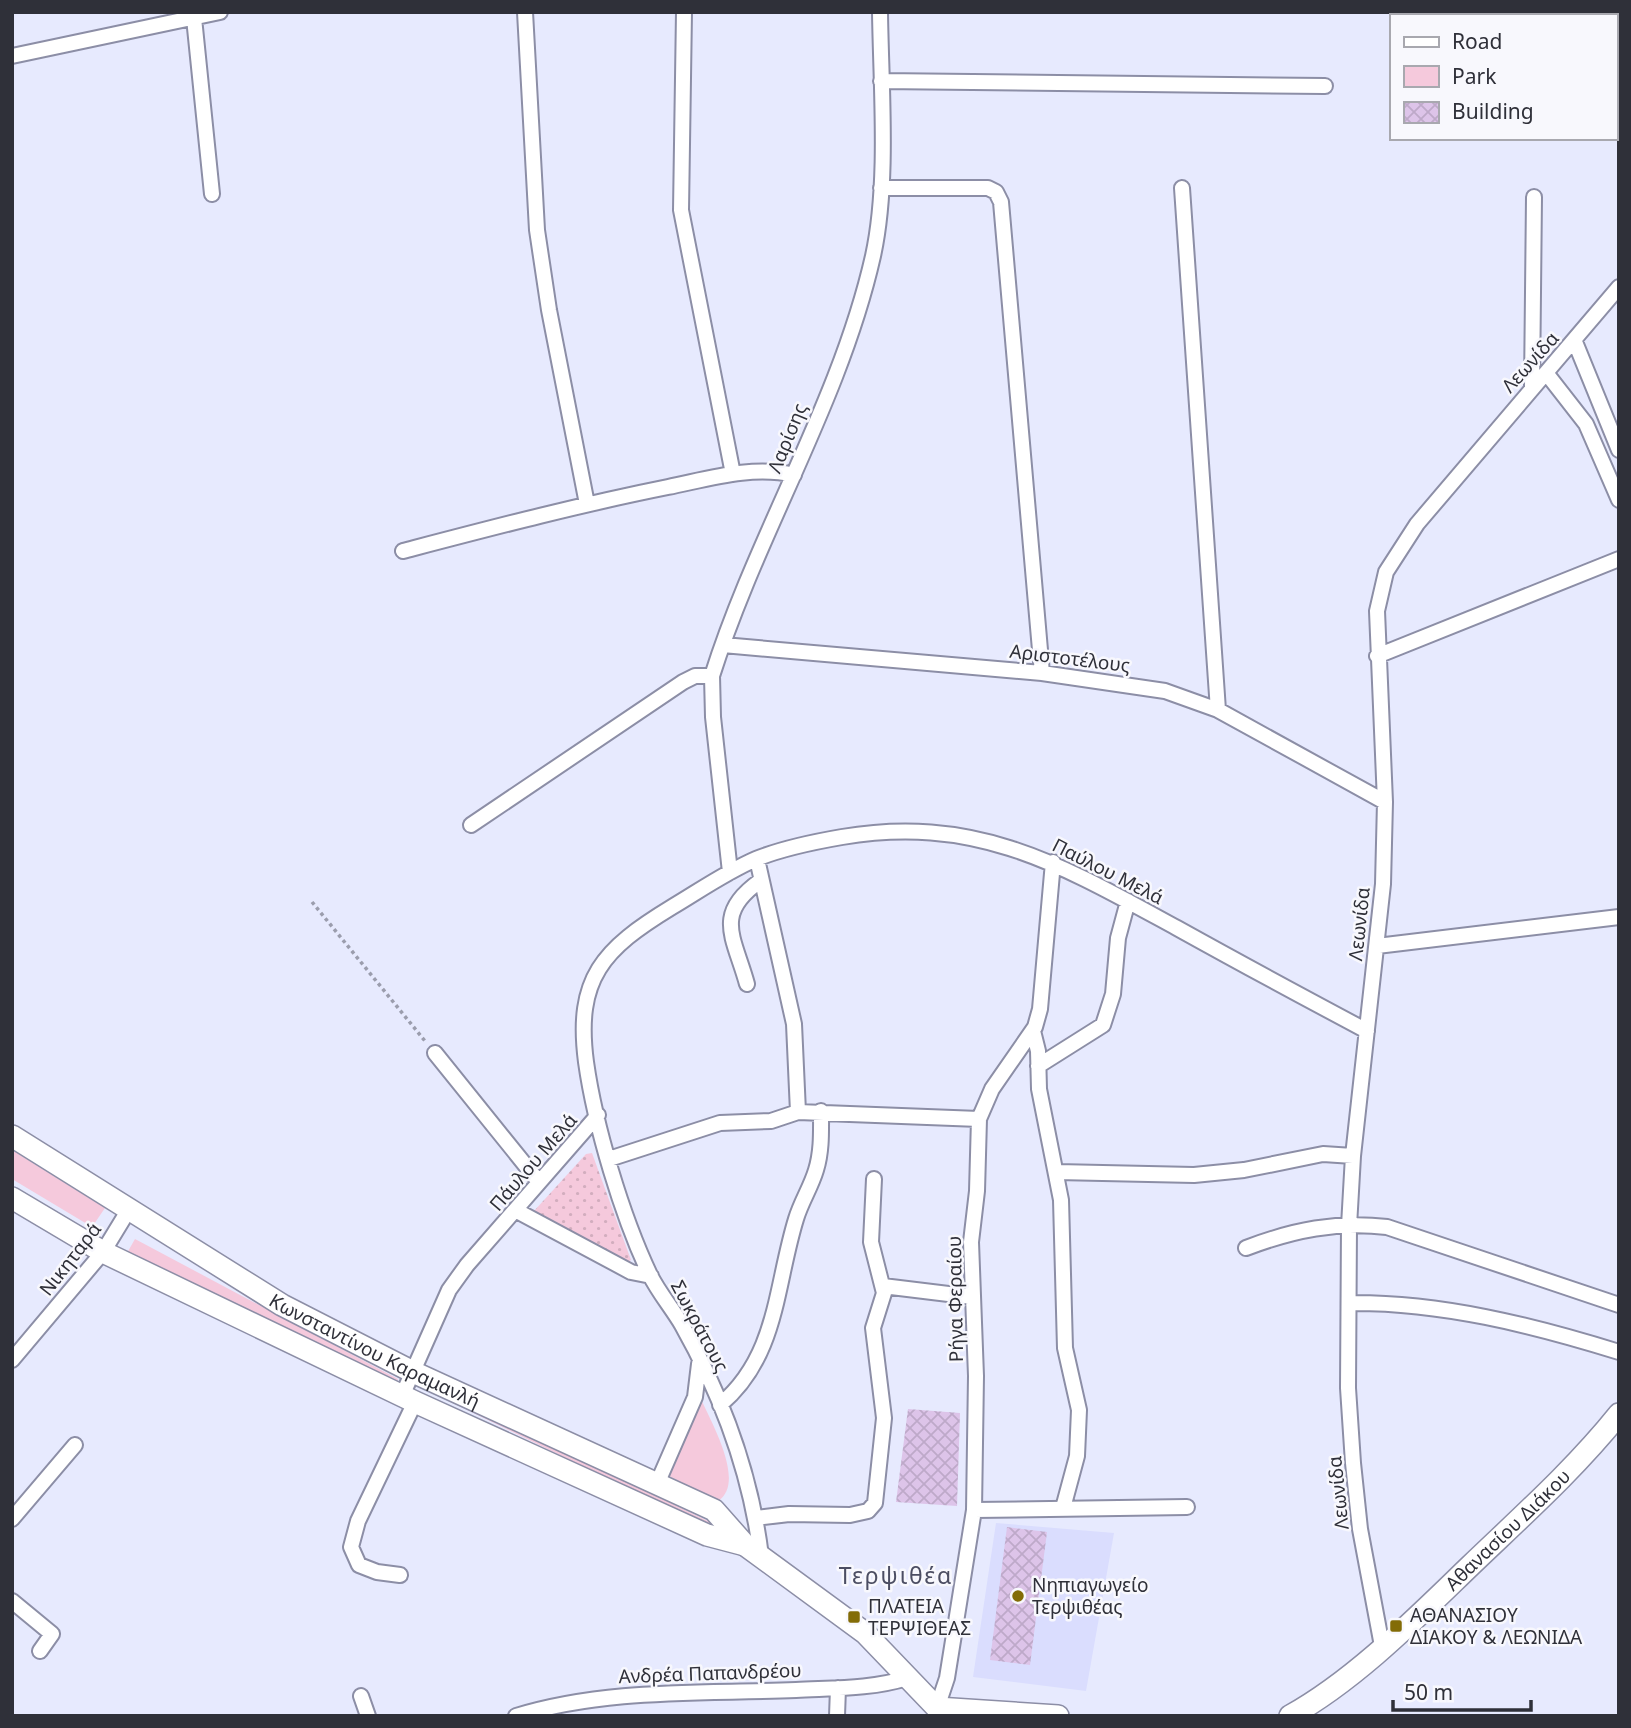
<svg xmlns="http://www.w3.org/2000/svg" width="1631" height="1728" viewBox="0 0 1631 1728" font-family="'Noto Sans',sans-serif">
  <defs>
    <pattern id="park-dots" width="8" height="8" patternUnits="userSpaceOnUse" patternTransform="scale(1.75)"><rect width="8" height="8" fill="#f5c9dc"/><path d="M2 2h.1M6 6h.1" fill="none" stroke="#d2adbe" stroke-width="1.8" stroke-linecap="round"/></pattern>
    <pattern id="building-cross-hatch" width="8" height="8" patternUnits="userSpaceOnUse" patternTransform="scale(1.75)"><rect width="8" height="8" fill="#ddc4e9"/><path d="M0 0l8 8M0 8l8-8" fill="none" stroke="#bea9c9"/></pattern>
  </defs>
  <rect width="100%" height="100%" fill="#e7eafe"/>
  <path fill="#daddfe" d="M 996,1523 L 1114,1533 L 1086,1691 L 973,1677 Z"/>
  <path fill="#f5c9dc" d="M 12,1150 L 105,1208 L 92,1227 L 12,1179 Z
    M 135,1239 L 398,1379 L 396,1384 L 127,1253 Z
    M 426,1385 L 714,1524 L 712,1529 L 424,1389 Z
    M 700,1397 C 710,1420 747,1483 718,1501 L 669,1476 Z"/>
  <path fill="url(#park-dots)" d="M 592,1153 L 631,1260 L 626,1263 L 534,1211 L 586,1154 Z"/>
  <path fill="url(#building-cross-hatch)" d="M 908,1409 L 960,1413 L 957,1506 L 896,1502 Z
    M 1007,1527 L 1047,1532 L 1030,1665 L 990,1660 Z"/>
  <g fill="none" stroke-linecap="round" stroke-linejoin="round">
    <defs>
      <path id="street" d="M 525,12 L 537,230 L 549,310 L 587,504
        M 684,12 L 681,210 L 733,474
        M 1606,12 L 1611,16
        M 194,18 L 212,194
        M 12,56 L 220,12
        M 881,81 L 1325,86
        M 881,188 L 988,188 L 996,192 L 1001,202 L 1042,673
        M 1182,188 L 1218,710
        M 1575,342 L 1619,450
        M 1547,374 L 1586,424 L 1619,500
        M 1532,387 L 1534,197
        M 403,551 C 491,528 578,505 668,487 C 708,479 752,465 794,475
        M 723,645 L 1042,673 L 1165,691 L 1218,710 L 1385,802
        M 1377,656 L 1619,559
        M 471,825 L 683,682 L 695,676 L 712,676
        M 757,859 L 794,1024 L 798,1112
        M 730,872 L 713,717 L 712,676 C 757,533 840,402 873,256 C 889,183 881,88 880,12
        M 1377,946 L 1619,917
        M 747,984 C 734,937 713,914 760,881
        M 1033,1031 L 1038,1051 L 1039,1089 L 1061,1200 L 1065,1348 L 1079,1410 L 1077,1456 L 1063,1508
        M 435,1053 L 539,1182
        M 1038,1066 L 1103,1025 L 1113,994 L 1118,938 L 1128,901
        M 609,1159 L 720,1123 L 771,1121 L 798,1112 L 979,1119
        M 1057,1172 L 1194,1175 L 1244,1170 L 1323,1154 L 1353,1156
        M 517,1211 L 631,1272 L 651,1276
        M 1246,1248 C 1293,1230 1337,1221 1387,1227 L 1619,1305
        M 883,1286 L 973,1297
        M 1349,1303 C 1440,1302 1532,1325 1619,1352
        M 12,1360 L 103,1252 L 128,1211
        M 402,1396 L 449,1290 L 467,1265 L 598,1115
        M 720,1405 C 778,1356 775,1287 796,1219 C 801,1202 811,1187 816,1170 C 822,1151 821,1130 821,1111
        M 657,1484 L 695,1397 L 699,1364
        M 974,1510 L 1187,1507
        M 756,1518 L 789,1514 L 850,1515 L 868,1511 L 875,1503 L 884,1418 L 873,1328 L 884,1293 L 871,1242 L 874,1179
        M 12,1519 L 75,1445
        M 761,1556 C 751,1475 722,1396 682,1325 C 672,1308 659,1293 650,1275 C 622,1216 595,1126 586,1062 C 575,978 603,949 672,907 C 699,891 726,872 756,859 C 783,848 813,842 842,837 C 977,814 1063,866 1177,928 C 1240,963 1303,997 1367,1031
        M 400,1575 L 377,1572 L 359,1565 L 351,1547 L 358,1521 L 415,1402
        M 12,1601 L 52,1634 L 40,1651
        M 1382,1646 L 1360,1529 L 1353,1463 L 1348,1388 L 1349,1226 L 1353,1156 L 1383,884 L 1385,802 L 1377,611 L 1386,572 L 1417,524 L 1619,287
        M 361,1696 L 368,1716
        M 937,1708 L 947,1678 L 974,1510 L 976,1376 L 971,1242 L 977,1191 L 979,1119 L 992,1089 L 1035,1027 L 1040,1009 L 1053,862
        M 516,1716 C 608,1688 701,1694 796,1690 C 833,1688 872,1689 907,1678
        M 837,1716 L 838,1688"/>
      <g id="secondary">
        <path id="s1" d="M 12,1136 L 282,1305 L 413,1372 L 714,1510 L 745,1545 L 865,1633 L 937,1708 L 941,1716"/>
        <path d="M 12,1198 L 103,1252 L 415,1402 L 707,1535 L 745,1545"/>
        <path d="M 937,1708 L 1058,1716"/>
        <path id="s2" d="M 1290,1716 C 1355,1680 1416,1618 1470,1566 C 1521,1517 1574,1470 1619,1414"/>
      </g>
    </defs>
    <use href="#street" stroke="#8c8ea6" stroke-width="18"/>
    <use href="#secondary" stroke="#8c8ea6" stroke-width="24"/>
    <path stroke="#9b9dad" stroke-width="3.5" stroke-dasharray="3.5 3.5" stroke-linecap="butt" d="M 312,902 L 425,1041"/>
    <use href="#street" stroke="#fff" stroke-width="14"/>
    <use href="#secondary" stroke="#fff" stroke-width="21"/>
  </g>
  <g fill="#836c07" stroke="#f8f8fd" stroke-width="2.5">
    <circle cx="1018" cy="1596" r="7"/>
    <rect x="847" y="1610" width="14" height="14" rx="3.5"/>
    <rect x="1389" y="1619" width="14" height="14" rx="3.5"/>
  </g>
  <g text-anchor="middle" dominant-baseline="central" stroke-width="5" stroke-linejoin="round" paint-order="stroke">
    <g font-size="19" fill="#2f3039" stroke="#f8f8fd">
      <text transform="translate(1530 362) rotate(-48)">Λεωνίδα</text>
      <text transform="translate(787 438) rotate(-68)">Λαρίσης</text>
      <text transform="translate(1070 658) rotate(7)">Αριστοτέλους</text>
      <text transform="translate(1108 871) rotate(27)">Παύλου Μελά</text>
      <text transform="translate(1359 924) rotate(-84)">Λεωνίδα</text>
      <text transform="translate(533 1162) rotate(-49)">Πάυλου Μελά</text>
      <text transform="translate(70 1259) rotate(-52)">Νικηταρά</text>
      <text transform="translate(955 1299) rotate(-91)">Ρήγα Φεραίου</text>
      <text transform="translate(700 1326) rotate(62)">Σωκράτους</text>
      <text stroke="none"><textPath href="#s1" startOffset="422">Κωνσταντίνου Καραμανλή</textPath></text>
      <text transform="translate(1338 1493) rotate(-96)">Λεωνίδα</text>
      <text stroke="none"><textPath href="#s2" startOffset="287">Αθανασίου Διάκου</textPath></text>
      <text transform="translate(710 1673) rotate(-2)">Ανδρέα Παπανδρέου</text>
    </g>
    <g font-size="19" fill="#2f3039" stroke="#f8f8fd" text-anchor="start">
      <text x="1032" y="1585">Νηπιαγωγείο<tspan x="1032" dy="22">Τερψιθέας</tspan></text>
      <text x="868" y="1606">ΠΛΑΤΕΙΑ<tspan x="868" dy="22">ΤΕΡΨΙΘΕΑΣ</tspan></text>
      <text x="1410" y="1615">ΑΘΑΝΑΣΙΟΥ<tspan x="1410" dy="22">ΔΙΑΚΟΥ &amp; ΛΕΩΝΙΔΑ</tspan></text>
    </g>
    <g font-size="23" letter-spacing="2" fill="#4c4e63" stroke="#f8f8fd">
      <text x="896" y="1575">Τερψιθέα</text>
    </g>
  </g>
  <rect width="1631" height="1728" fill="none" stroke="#2f3039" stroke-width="28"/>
  <rect x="1390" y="14" width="228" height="126" fill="#f8f8fd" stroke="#a8a8af" stroke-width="2"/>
  <rect x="1404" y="37" width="35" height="10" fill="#ffffff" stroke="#a8a8af" stroke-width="2"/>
  <text x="1452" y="49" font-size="21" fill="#2f3039">Road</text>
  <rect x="1404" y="66" width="35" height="21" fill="#f5c9dc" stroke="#a8a8af" stroke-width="2"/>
  <text x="1452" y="84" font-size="21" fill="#2f3039">Park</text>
  <rect x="1404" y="102" width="35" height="21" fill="url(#building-cross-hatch)" stroke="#a8a8af" stroke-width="2"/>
  <text x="1452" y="119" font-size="21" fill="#2f3039">Building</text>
  <path d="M1393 1700v10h138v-10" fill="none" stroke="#2f3039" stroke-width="3.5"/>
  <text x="1404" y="1700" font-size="21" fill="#2f3039" stroke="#f8f8fd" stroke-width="5" paint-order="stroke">50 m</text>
</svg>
